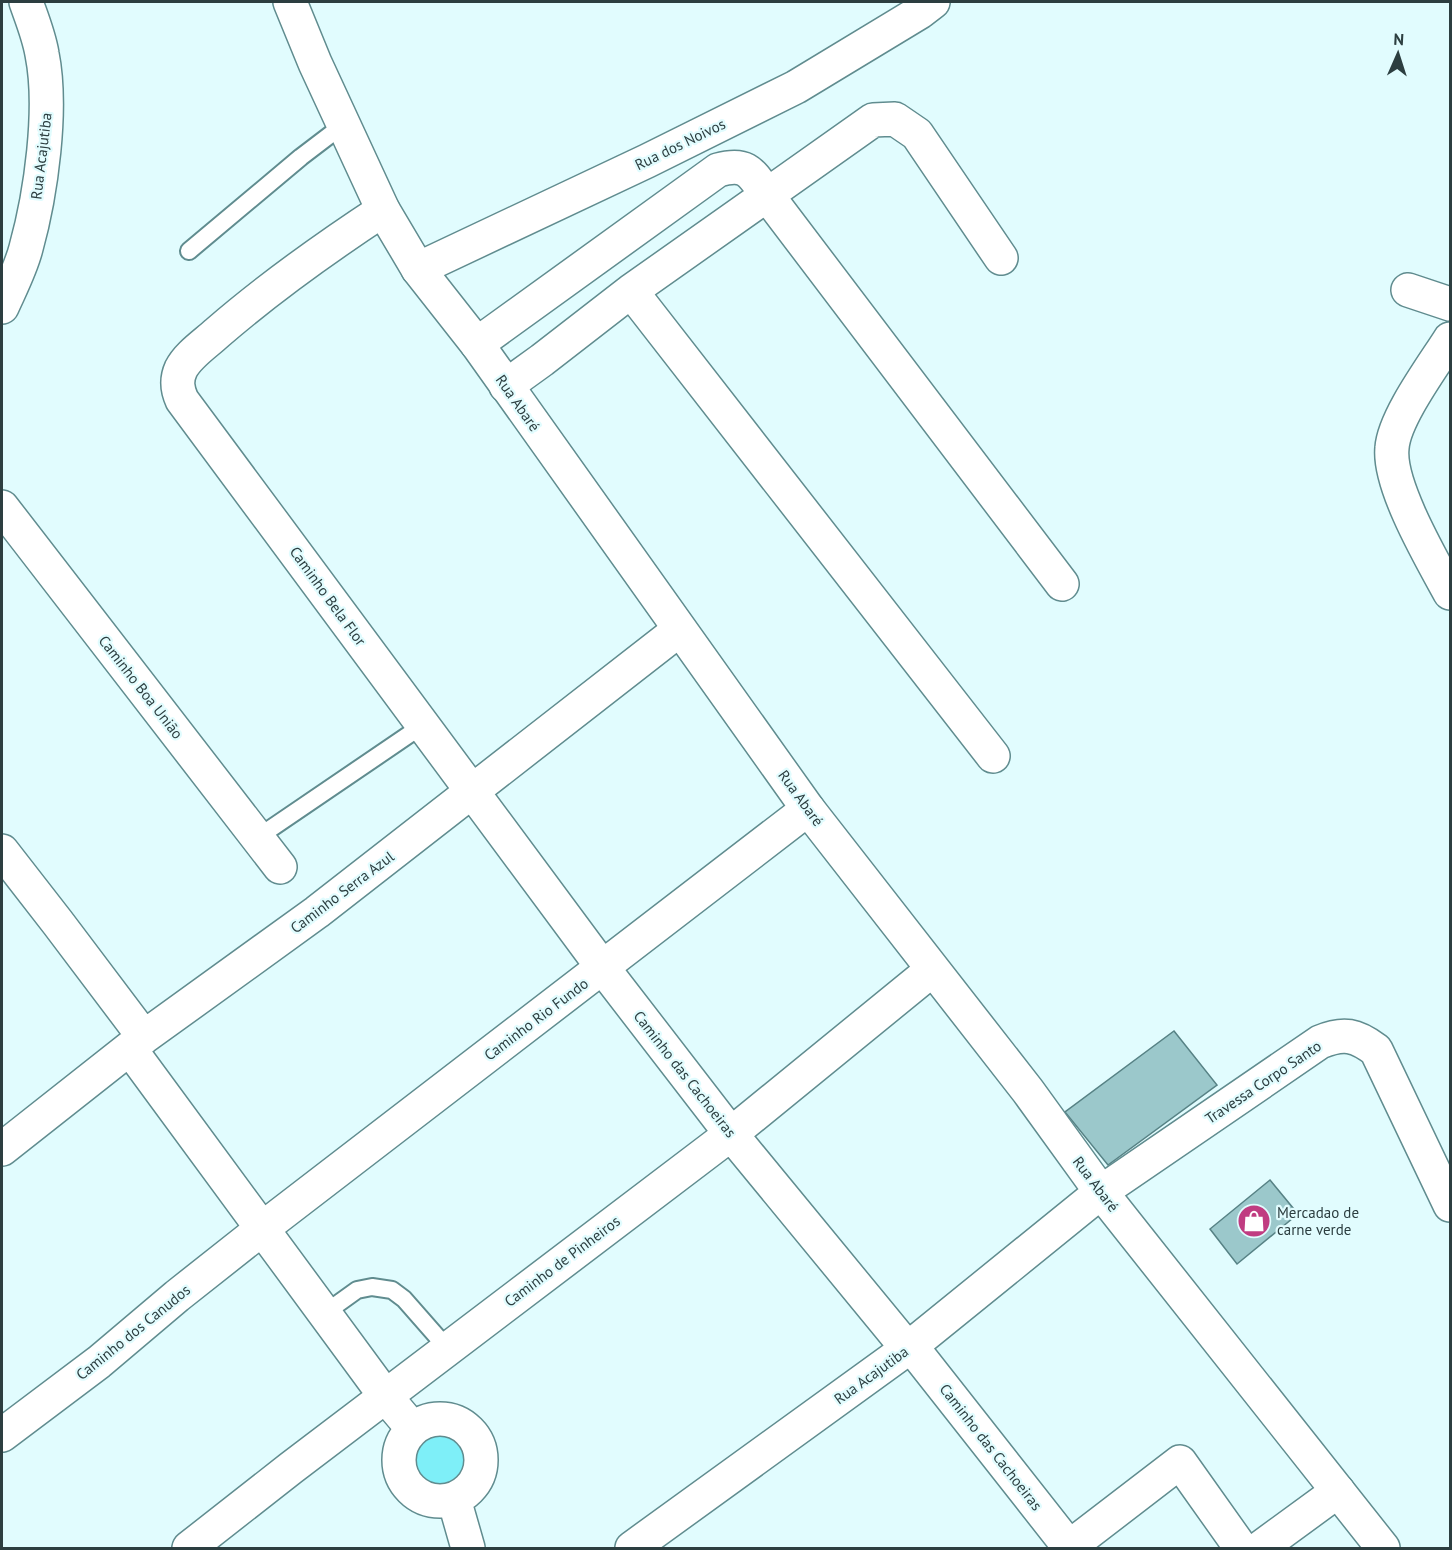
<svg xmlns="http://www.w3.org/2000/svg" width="1452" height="1550" viewBox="0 0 1452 1550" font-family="'PT Sans',sans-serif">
  <rect width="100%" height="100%" fill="#e1fcfe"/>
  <path fill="#7eeff8" d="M408 1456a29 29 0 1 1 58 0a29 29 0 1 1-58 0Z"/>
  <path fill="#9bc8cb" stroke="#578285" stroke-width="1.5" d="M 1174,1031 L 1217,1085 L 1108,1165 L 1065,1112 Z
    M 1270,1180 L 1298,1214 L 1237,1264 L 1210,1229 Z"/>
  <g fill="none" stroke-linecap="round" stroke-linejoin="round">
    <defs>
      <path id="service" d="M 189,251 L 301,157 L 343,125
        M 257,838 L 423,725
        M 325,1313 L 357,1290 L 372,1287 L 392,1290 L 404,1299 L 447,1348"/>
      <path id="minor" d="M 383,210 C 325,248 269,288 217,333 C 205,344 188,355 181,369 C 176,380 177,389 182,400 L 603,968 L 731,1134 L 907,1348
        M 1001,258 L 917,134 L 895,119 L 873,120 L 767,195 L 1062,584
        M 418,269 L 647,161 L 796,87 L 920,12 L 933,2
        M 1408,290 L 1450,304
        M 631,291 L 993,756
        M 2,307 C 10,289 21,268 26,248 C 41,194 53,109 42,54 C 39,36 32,19 26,2
        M 1450,339 C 1433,366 1394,418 1392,448 C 1388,485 1432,560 1450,593
        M 477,344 L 718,170 C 747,162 751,172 767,195 L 631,291 L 542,360 L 506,386
        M 2,507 L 280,867
        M 2,851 L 58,923 L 144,1037
        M 130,1049 L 386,1397 L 413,1429
        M 2,1149 L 144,1037 L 317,912 L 679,630
        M 1101,1192 L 1320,1042 C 1344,1032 1356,1035 1376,1050 L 1450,1205
        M 911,1346 L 1070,1548
        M399 1460a41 41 0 1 1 82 0a41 41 0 1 1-82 0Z
        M 2,1435 L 99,1362 L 177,1296 L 263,1228 L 808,809
        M 454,1499 L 468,1548
        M 189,1548 L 291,1468 L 731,1134 L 932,970
        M 1068,1548 L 1180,1462 L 1241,1548
        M 1260,1548 L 1338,1491"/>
      <path id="tertiary" d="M 290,2 L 315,63 L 383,210 L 418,269 L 477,344 L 808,809 L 1028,1091 L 1101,1192 L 1383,1548
        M 632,1548 L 911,1346 L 1101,1192"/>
    </defs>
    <use href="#service" stroke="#608c8f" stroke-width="20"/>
    <use href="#minor" stroke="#608c8f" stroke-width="36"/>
    <use href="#tertiary" stroke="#608c8f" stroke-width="36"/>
    <use href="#service" stroke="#fff" stroke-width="16"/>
    <use href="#minor" stroke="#fff" stroke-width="33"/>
    <use href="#tertiary" stroke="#fff" stroke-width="33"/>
  </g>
  <defs>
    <symbol id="shop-disc" viewBox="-11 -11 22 22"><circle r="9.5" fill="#c03c81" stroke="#e1fcfe"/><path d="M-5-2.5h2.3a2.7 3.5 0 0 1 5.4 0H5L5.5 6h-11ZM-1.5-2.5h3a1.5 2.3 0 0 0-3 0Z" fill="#fff"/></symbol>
  </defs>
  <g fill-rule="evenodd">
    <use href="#shop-disc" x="1235" y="1202" width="38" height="38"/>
  </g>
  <g text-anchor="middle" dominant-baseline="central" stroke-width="4.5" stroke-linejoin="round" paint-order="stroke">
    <g font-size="15" fill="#2c3e40" stroke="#e1fcfe">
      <text transform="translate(680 144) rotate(-26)">Rua dos Noivos</text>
      <text transform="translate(41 156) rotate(-83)">Rua Acajutiba</text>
      <text transform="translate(518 403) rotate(55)">Rua Abaré</text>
      <text transform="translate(328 596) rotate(54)">Caminho Bela Flor</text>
      <text transform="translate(141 687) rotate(52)">Caminho Boa União</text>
      <text transform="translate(801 798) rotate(54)">Rua Abaré</text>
      <text transform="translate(342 892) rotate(-37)">Caminho Serra Azul</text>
      <text transform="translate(536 1019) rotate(-37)">Caminho Rio Fundo</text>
      <text transform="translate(685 1074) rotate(52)">Caminho das Cachoeiras</text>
      <text transform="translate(1263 1082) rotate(-34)">Travessa Corpo Santo</text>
      <text transform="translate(1096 1184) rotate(53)">Rua Abaré</text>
      <text transform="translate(562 1261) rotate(-37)">Caminho de Pinheiros</text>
      <text transform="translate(133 1332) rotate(-39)">Caminho dos Canudos</text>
      <text transform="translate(871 1375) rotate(-36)">Rua Acajutiba</text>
      <text transform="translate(991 1447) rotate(52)">Caminho das Cachoeiras</text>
    </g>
    <g font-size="15" fill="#2c3e40" stroke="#e1fcfe" text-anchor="start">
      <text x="1277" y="1212">Mercadao de<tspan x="1277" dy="17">carne verde</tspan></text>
    </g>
  </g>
  <rect width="1452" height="1550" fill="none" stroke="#2c3e40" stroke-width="6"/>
  <g transform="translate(1398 54) rotate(3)" stroke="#e1fcfe" stroke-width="4.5" paint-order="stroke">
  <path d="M0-4.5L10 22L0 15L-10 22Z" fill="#2c3e40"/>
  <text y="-9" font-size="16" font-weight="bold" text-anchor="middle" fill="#2c3e40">N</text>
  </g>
</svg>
